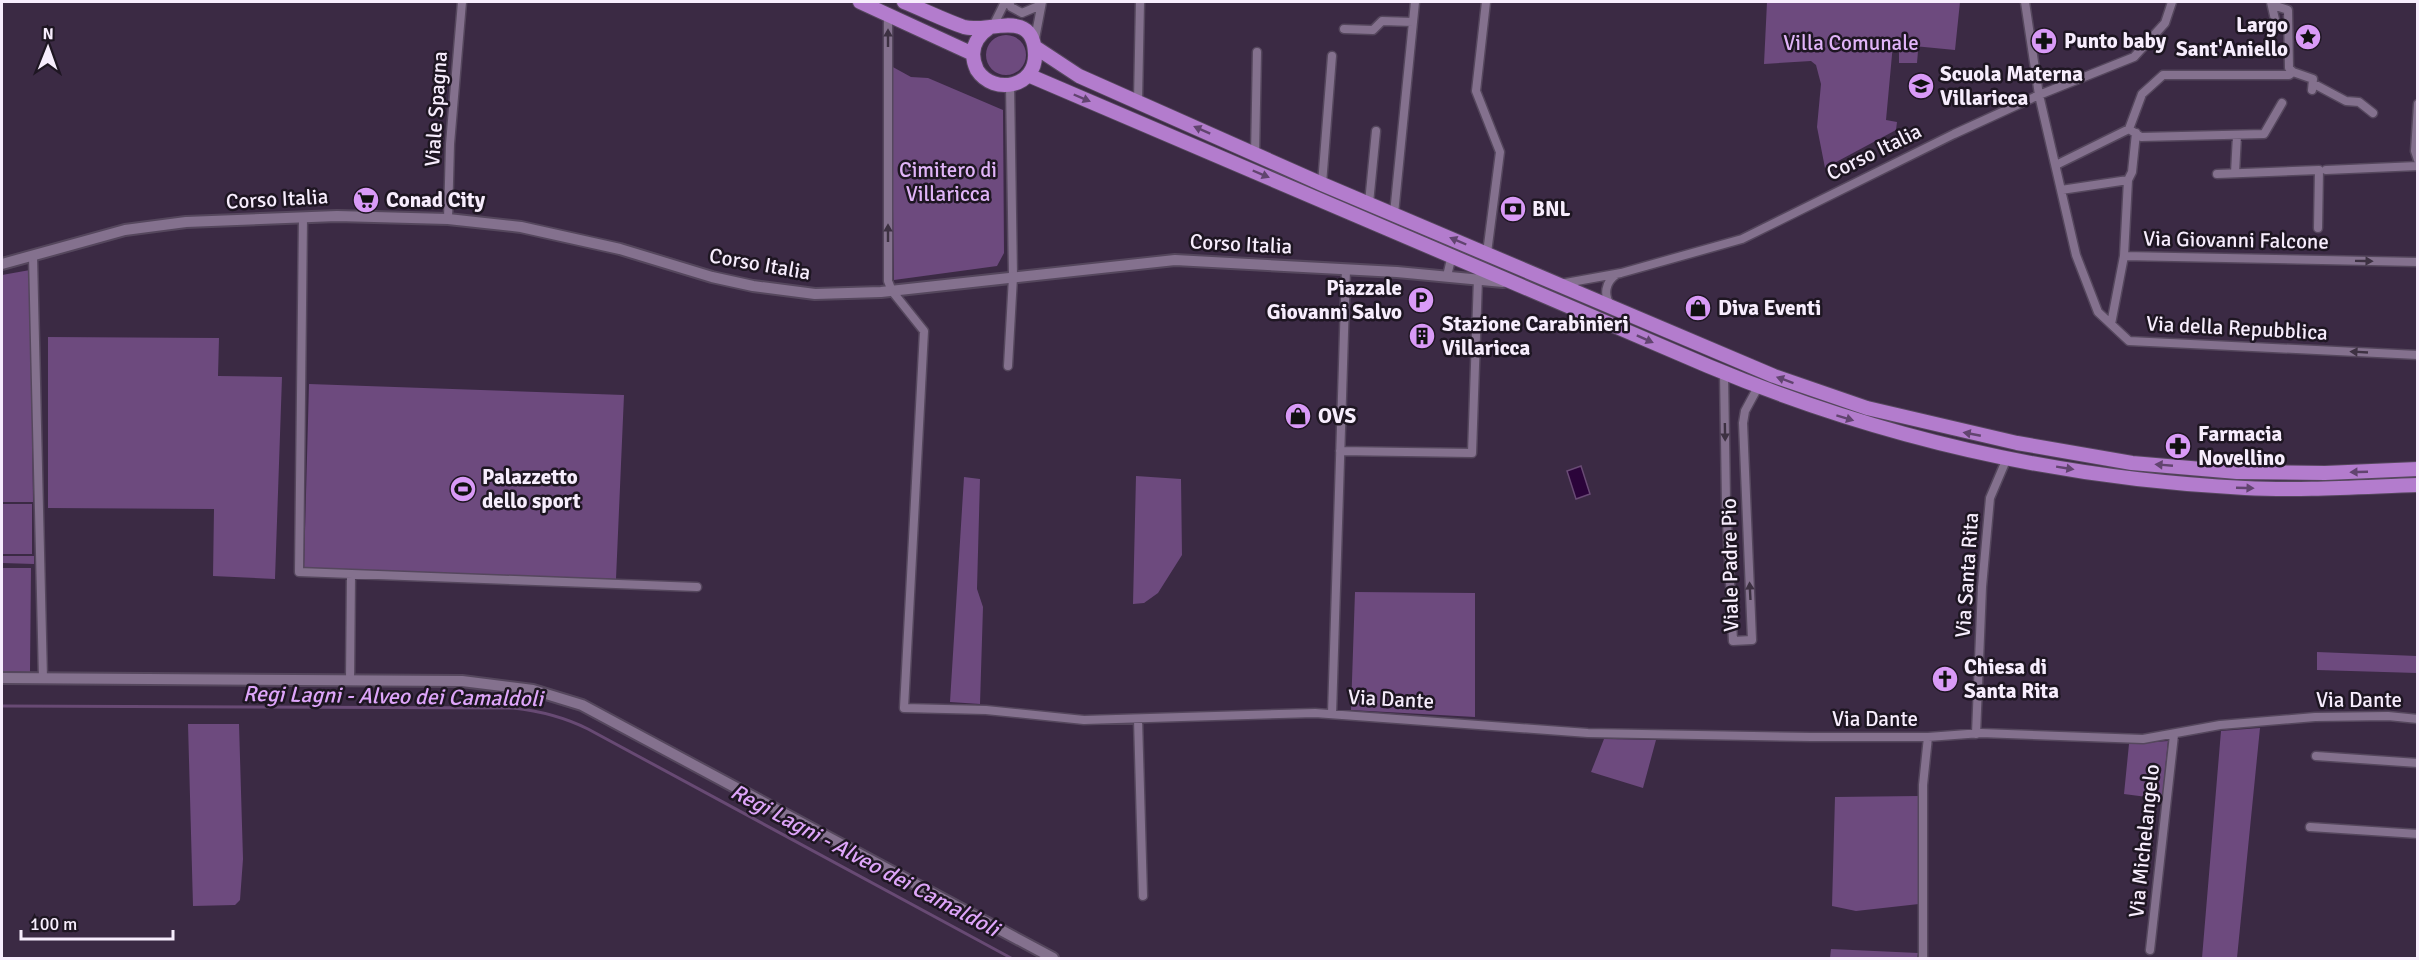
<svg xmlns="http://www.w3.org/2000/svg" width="2419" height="960" viewBox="0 0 2419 960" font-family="Signika,sans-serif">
  <rect width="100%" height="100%" fill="#3b2a44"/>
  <path fill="#6d4a7e" d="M 1767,2 L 1960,2 L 1955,50 L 1893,44 L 1886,120 L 1897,122 L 1896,130 L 1825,168 L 1817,127 L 1821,84 L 1816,65 L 1811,61 L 1764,64 Z
    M986 55a20 20 0 1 1 40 0a20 20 0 1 1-40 0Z
    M 1899,50 L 1918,51 L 1917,63 L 1899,63 Z
    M 891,66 L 911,77 L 928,78 L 1003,110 L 1004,253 L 997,266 L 894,280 Z
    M 30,270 L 33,502 L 2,502 L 2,275 Z
    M 48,337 L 219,338 L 218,376 L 282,377 L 275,579 L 213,576 L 214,509 L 48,508 Z
    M 309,384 L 624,395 L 616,579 L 304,568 Z
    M 1136,476 L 1181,479 L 1182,555 L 1158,593 L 1144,603 L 1133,604 Z
    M 964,477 L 980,479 L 977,589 L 983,607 L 980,704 L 950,702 Z
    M 2,504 L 32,504 L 32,554 L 2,554 Z
    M 2,556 L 34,556 L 34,564 L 2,563 Z
    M 2,568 L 31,568 L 30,672 L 2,671 Z
    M 1355,592 L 1475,593 L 1475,717 L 1351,710 Z
    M 2317,652 L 2417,656 L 2417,673 L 2317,670 Z
    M 188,724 L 239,724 L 243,859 L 240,900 L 235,905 L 193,906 Z
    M 2260,728 L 2237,958 L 2202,958 L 2221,731 Z
    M 1604,739 L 1656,740 L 1643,788 L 1591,772 Z
    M 2168,741 L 2162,799 L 2124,794 L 2129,744 Z
    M 1918,796 L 1919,904 L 1856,911 L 1832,906 L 1835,797 Z
    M 1831,949 L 1918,953 L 1917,958 L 1830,958 Z"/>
  <path fill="#2b043a" stroke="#684a74" stroke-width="1.5" d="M 1581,466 L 1590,494 L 1576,499 L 1567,471 Z"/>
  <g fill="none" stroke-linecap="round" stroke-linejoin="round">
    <path stroke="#684a74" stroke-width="3" d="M 2,706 L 513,708 C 541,711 564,717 588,729 L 1011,958"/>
    <defs>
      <path id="minor" d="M 1009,2 L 1011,7 L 1022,13 L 1041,5
        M 1486,2 L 1476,91 L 1500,152 L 1487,253
        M 2025,2 L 2039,95 L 2076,255 L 2098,312 L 2129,341 L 2418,355
        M 2271,2 L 2276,24
        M 2273,5 L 2288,10 L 2289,68 L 2293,72 L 2313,79 L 2312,90
        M 891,15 L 888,21 L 888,281 L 892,291 L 924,331 L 904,708 L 986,710 L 1084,720 L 1315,713 L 1588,733 L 1811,737 L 1928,737 L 1981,733 L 2143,739 L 2220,725 L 2315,717 L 2388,716 L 2418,719
        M 1413,22 L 1415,2
        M 993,26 L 1005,2
        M 1344,29 L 1373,30 L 1382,21 L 1413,22 L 1394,214
        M 1034,44 L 1042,2
        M 2314,84 L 2346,101 L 2359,102 L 2373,113
        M 1138,101 L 1140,2
        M 2418,104 L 2415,151 L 2418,160
        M 2129,129 L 2142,94 L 2163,75 L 2289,75 L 2293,72
        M 1255,155 L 1257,52
        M 2056,165 L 2129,129 L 2141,137 L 2264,134 L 2282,103
        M 2326,170 L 2418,166
        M 2235,173 L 2237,135
        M 2217,174 L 2319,170 L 2318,228
        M 1322,184 L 1332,56
        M 2061,190 L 2128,180 L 2132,172 L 2136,133
        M 1369,203 L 1376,131
        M 303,217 L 299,572 L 697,587
        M 448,219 L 450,144 L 462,2
        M 2124,256 L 2128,180
        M 33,257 L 43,679
        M 1447,276 L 1452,255
        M 1560,284 L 1621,273 L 1742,239 L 1954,134 L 2039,95 L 2134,57 L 2165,23 L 2172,2
        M 1611,306 C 1603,295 1605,282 1617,274
        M 2111,324 L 2124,256 L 2418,262
        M 1008,366 L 1013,277 L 1010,85
        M 1724,373 L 1726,502 L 1733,641 L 1752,640 L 1743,423 L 1745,411 L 1758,387
        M 1340,451 L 1472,453 L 1478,278
        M 350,680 L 351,574
        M 1332,714 L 1346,269
        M 1138,719 L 1143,896
        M 1976,734 L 1982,587 L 1990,498 L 2007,458
        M 2316,756 L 2418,763
        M 2310,827 L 2418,834
        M 2150,950 L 2174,735
        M 1923,958 L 1923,785 L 1928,737"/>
      <path id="tertiary" d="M 2,264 L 125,230 L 186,222 L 337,216 L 448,219 L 521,227 L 620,249 L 712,277 L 753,286 L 815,294 L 881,292 L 1175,260 L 1397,272 L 1503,282
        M 2,678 L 462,681 L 533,690 L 582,705 L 1053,958"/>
      <path id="primary" d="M 860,2 L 973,54
        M 904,2 C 924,10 944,20 964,27 C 987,34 1033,7 1035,53 C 1037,87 994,96 977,70 C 969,53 974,38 989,28
        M 1035,47 L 1079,76 L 1322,184 L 1774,376 L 1867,408 L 2017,443 L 2132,463 L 2237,472 L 2325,473 L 2418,469
        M 1028,75 L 1708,366 C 1880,438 2059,479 2245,488 C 2302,491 2360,487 2418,485"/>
    </defs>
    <use href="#minor" stroke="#55475d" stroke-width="11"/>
    <use href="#tertiary" stroke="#55475d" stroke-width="14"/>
    <use href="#primary" stroke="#55475d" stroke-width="16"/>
    <use href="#minor" stroke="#84718e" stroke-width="8"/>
    <use href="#tertiary" stroke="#84718e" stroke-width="10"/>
    <use href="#primary" stroke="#b37ccd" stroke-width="14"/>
  </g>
  <defs><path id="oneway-solid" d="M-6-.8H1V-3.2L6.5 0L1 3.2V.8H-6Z" transform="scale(1.5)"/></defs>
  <g fill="#3d3142">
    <use href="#oneway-solid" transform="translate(888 38) rotate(-90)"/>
    <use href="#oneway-solid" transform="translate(888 233) rotate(-90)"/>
    <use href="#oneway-solid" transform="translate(2364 261) rotate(1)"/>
    <use href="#oneway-solid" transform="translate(2359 352) rotate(-177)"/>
    <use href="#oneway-solid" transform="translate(1725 432) rotate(89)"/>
    <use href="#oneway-solid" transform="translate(1750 591) rotate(-93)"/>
  </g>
  <g fill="#61446f">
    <use href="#oneway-solid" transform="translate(1082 98) rotate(23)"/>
    <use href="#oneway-solid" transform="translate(1202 130) rotate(-156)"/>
    <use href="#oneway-solid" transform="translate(1261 174) rotate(23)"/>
    <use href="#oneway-solid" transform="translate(1458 241) rotate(-157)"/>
    <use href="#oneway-solid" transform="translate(1645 339) rotate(24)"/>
    <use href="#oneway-solid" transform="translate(1785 380) rotate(-160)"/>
    <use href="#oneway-solid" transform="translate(1845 418) rotate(17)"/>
    <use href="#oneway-solid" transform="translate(1972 434) rotate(-169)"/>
    <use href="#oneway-solid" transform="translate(2164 465) rotate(-175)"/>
    <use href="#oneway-solid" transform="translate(2065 468) rotate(9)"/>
    <use href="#oneway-solid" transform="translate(2359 472) rotate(178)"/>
    <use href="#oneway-solid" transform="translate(2245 488) rotate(2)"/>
  </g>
  <defs>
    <symbol id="sight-disc" viewBox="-11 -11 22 22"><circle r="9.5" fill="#d99af7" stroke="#1e1622"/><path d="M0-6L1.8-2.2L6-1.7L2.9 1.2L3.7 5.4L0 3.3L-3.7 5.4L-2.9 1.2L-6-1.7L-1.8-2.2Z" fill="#111"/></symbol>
    <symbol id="pharmacy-disc" viewBox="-11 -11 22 22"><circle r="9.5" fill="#d99af7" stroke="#1e1622"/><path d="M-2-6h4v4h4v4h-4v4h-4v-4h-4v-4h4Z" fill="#111"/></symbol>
    <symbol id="school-disc" viewBox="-11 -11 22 22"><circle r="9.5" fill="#d99af7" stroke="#1e1622"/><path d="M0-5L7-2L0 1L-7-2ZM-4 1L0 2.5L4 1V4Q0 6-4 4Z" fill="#111"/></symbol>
    <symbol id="supermarket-disc" viewBox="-11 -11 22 22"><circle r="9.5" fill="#d99af7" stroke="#1e1622"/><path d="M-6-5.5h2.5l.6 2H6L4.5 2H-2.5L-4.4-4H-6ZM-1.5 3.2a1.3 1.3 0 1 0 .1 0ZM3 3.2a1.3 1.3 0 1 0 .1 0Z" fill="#111"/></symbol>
    <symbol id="bank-disc" viewBox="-11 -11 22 22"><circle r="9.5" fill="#d99af7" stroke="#1e1622"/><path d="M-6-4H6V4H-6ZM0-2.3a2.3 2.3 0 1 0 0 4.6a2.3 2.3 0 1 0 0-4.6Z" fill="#111"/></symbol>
    <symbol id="parking-disc" viewBox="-11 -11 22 22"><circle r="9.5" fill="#d99af7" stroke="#1e1622"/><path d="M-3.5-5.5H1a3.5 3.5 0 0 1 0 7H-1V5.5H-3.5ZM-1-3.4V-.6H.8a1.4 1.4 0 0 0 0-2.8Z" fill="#111"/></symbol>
    <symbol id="shop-disc" viewBox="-11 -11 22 22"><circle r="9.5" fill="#d99af7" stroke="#1e1622"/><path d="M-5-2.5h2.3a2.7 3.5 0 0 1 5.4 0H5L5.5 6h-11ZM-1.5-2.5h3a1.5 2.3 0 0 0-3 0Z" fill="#111"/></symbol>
    <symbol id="building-disc" viewBox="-11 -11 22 22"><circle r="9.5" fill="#d99af7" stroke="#1e1622"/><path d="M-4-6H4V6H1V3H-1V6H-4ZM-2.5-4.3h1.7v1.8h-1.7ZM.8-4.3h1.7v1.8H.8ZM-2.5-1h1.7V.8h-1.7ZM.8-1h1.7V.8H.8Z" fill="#111"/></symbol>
    <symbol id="stadium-disc" viewBox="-11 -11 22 22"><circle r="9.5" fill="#d99af7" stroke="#1e1622"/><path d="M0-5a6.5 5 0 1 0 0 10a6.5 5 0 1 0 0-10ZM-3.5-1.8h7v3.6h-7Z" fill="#111"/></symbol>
    <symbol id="church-disc" viewBox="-11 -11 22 22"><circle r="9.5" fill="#d99af7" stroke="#1e1622"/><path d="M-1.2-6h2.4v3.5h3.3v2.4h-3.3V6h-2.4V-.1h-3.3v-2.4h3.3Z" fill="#111"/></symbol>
  </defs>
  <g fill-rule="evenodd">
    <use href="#sight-disc" x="2293" y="22" width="30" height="30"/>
    <use href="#pharmacy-disc" x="2029" y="26" width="30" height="30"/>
    <use href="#school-disc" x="1906" y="71" width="30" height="30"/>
    <use href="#supermarket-disc" x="351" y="185" width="30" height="30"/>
    <use href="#bank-disc" x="1498" y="194" width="30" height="30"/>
    <use href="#parking-disc" x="1406" y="285" width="30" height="30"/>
    <use href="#shop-disc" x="1683" y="293" width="30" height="30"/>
    <use href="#building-disc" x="1407" y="321" width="30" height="30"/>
    <use href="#shop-disc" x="1283" y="401" width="30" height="30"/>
    <use href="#pharmacy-disc" x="2163" y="431" width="30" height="30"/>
    <use href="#stadium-disc" x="448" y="474" width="30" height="30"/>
    <use href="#church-disc" x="1930" y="664" width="30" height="30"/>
  </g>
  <g text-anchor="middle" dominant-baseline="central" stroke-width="5" stroke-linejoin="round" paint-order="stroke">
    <g font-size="21" font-weight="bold" fill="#f7edfd" stroke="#1e1622" text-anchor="start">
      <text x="2288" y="25" text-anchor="end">Largo<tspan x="2288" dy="24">Sant'Aniello</tspan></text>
      <text x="2064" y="41">Punto baby</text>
      <text x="1940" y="74">Scuola Materna<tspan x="1940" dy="24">Villaricca</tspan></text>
      <text x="386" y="200">Conad City</text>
      <text x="1532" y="209">BNL</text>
      <text x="1402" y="288" text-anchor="end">Piazzale<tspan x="1402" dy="24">Giovanni Salvo</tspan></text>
      <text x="1718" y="308">Diva Eventi</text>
      <text x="1442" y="324">Stazione Carabinieri<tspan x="1442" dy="24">Villaricca</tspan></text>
      <text x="1318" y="416">OVS</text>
      <text x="2198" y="434">Farmacia<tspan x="2198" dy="24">Novellino</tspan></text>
      <text x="482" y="477">Palazzetto<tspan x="482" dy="24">dello sport</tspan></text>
      <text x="1964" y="667">Chiesa di<tspan x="1964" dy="24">Santa Rita</tspan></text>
    </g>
    <g font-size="21" fill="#e1b4f8" stroke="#1e1622">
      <text x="1851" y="43">Villa Comunale</text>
      <text x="948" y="170">Cimitero di<tspan x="948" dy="24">Villaricca</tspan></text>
    </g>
    <g font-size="21" fill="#f7edfd" stroke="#1e1622">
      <text transform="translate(436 109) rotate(-86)">Viale Spagna</text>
      <text transform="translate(1874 152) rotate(-26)">Corso Italia</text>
      <text transform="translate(277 199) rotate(-3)">Corso Italia</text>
      <text transform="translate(2236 240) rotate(1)">Via Giovanni Falcone</text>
      <text transform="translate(1241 244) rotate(3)">Corso Italia</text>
      <text transform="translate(760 264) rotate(10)">Corso Italia</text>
      <text transform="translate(2237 328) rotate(3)">Via della Repubblica</text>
      <text transform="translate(1730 565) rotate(-91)">Viale Padre Pio</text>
      <text transform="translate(1967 575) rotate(-86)">Via Santa Rita</text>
      <text transform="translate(1391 699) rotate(3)">Via Dante</text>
      <text x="2359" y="700">Via Dante</text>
      <text x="1875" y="719">Via Dante</text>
      <text transform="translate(2144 841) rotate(-84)">Via Michelangelo</text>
    </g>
    <g font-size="22" font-style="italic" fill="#dea5fa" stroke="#1e1622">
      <text transform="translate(393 696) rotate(1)">Regi Lagni - Alveo dei Camaldoli</text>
      <text transform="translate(865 860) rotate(28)">Regi Lagni - Alveo dei Camaldoli</text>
    </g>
  </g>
  <rect width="2419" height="960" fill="none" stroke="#f7edfd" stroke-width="6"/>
  <g transform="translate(48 48) rotate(1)" stroke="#1e1622" stroke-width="4.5" paint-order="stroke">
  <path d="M0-4.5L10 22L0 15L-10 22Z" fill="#f7edfd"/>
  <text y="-9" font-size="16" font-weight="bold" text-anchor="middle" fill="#f7edfd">N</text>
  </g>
  <path d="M21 930v9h152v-9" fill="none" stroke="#f7edfd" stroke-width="3"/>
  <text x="30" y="930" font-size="18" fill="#f7edfd" stroke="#1e1622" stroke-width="4.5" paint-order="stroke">100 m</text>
</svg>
